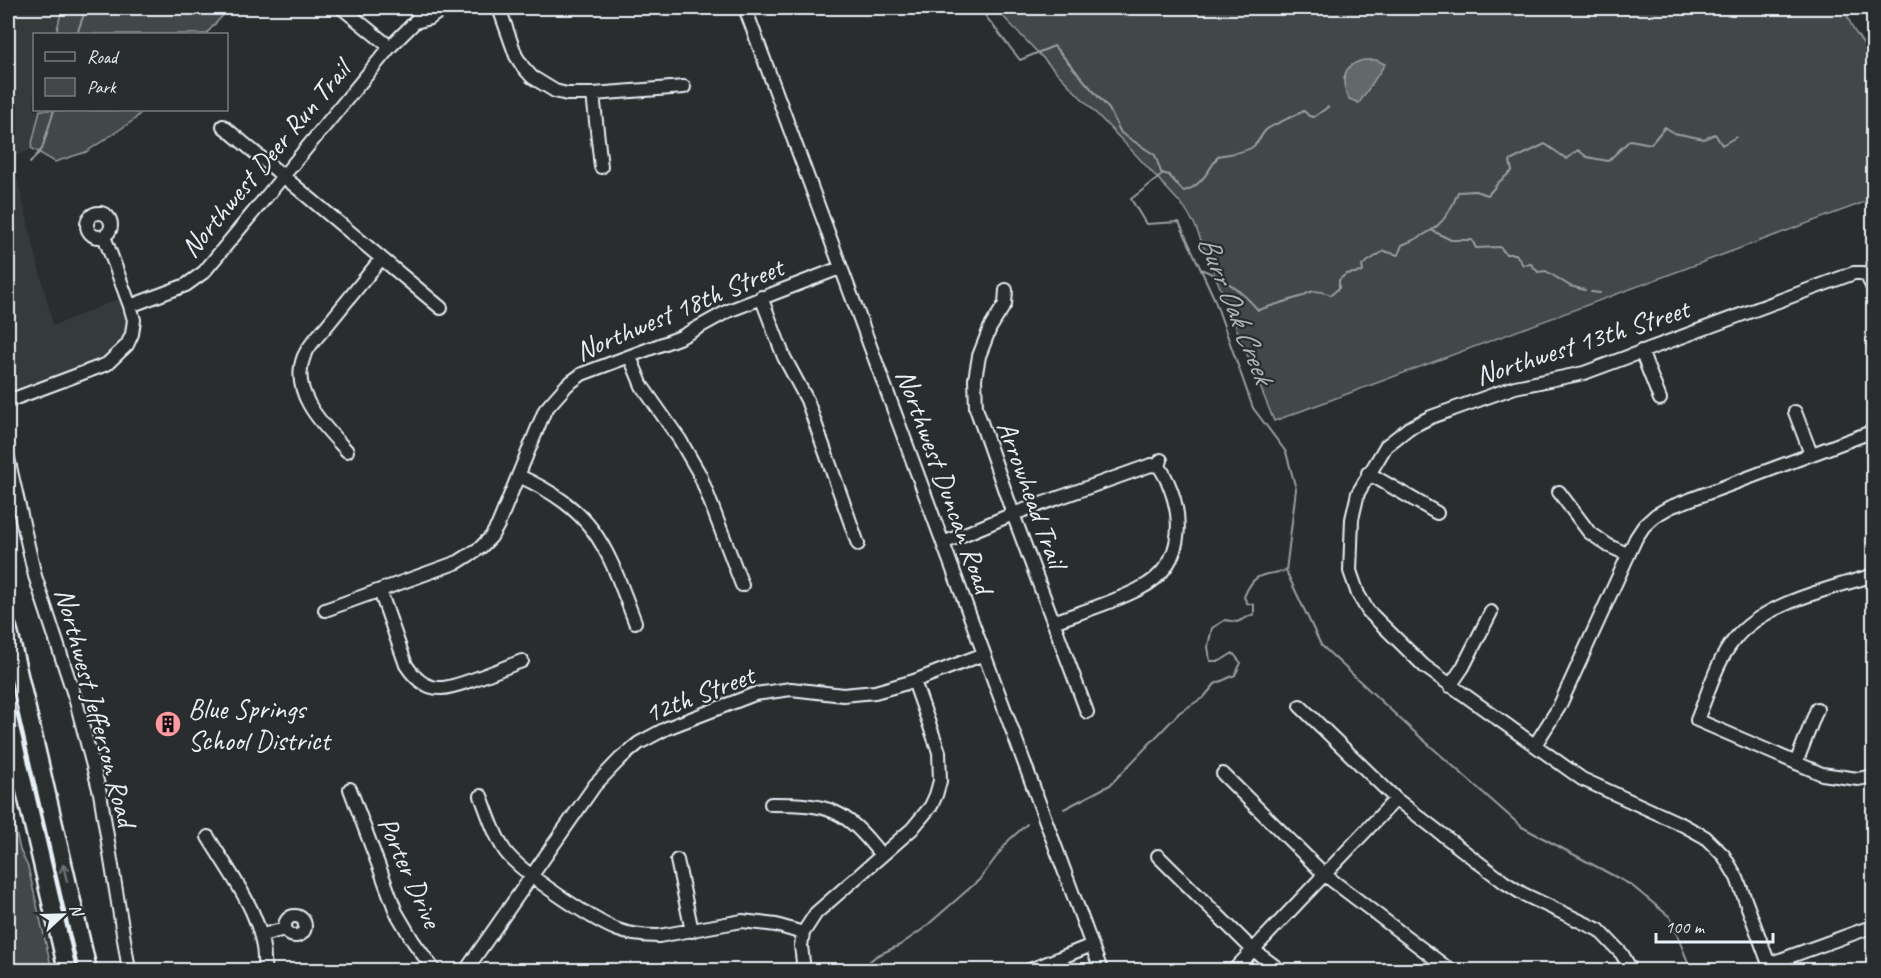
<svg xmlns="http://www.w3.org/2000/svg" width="1881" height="978" viewBox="0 0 1881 978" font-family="Caveat,sans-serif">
  <rect width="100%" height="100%" fill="#2a2d2e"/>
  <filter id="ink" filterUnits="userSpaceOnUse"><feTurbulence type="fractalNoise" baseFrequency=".0167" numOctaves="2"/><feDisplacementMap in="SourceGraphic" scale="12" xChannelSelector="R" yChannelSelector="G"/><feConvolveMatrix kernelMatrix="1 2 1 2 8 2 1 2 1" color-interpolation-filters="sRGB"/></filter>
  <g filter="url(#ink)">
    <path fill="#363a3b" d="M 8,8 L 98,8 L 108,34 L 34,34 L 34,110 L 89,110 L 77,132 L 12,157 L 53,326 L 121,298 L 128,326 L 128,335 L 107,360 L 8,397 Z"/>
    <path fill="#424648" stroke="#959ca0" stroke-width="1.5" d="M 62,8 L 206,8 L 224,14 L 206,34 L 56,34 Z
      M 995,8 L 1844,8 L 1853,29 L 1873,58 L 1873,199 L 1274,421 L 1194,223 L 1183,206 L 1138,157 Z
      M 40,110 L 143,110 L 134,120 L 86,152 L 55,162 L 31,148 Z
      M 14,823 L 20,850 L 28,867 L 52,970 L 16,970 L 11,949 L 13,940 L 8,930 L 8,824 Z"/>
    <path fill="#63686b" stroke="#989fa3" stroke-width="1.5" d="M 1365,60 L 1376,60 L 1385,64 L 1359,103 L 1349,99 C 1340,81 1342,64 1365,60 Z"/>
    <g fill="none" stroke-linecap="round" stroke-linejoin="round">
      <path stroke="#989fa3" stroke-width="2" d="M 965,8 L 984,14 L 1020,60 L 1054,46 L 1109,109 L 1121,133 L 1155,155 L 1162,175 L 1131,199 L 1146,224 L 1179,222 L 1214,298 L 1253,408 L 1286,452 L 1296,489 L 1286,571
        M 77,34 L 86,8
        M 30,163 L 42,149 L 54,110
        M 1162,173 L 1169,175 L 1183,191 C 1199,189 1210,169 1218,156 C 1228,154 1242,153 1251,148 C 1258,144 1260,136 1266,130 C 1270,126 1298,114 1304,111 L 1309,116 L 1314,117 L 1328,107
        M 1433,231 L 1451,240 L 1472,240 L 1476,248 L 1500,247 L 1506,254 L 1516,254 L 1523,265 L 1531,264 L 1538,272 L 1546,271 L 1570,286 L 1585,290
        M 1201,269 C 1225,279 1241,290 1258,310 L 1303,296 C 1312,289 1321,291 1331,295 L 1339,288 L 1339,280 L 1346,274 L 1363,272 L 1362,265 L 1384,251 L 1398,255 L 1402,245 C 1433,232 1446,225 1458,192 L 1475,191 L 1488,195 L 1499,182 L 1512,171 L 1510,161 L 1545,144 L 1567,159 L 1578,150 L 1587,157 L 1608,161 L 1630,140 L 1651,144 L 1665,127 L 1674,133 L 1704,139 L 1715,134 L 1722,145 L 1736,137
        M 1591,292 L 1600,293
        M 1286,571 L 1321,645 L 1410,728 L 1522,827 L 1631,885 L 1670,917 L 1691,970
        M 1064,809 L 1110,785 L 1180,712 L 1204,697 L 1215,684 L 1235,675 L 1241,663 L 1233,653 L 1220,661 L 1210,661 L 1208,646 L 1212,628 L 1225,620 L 1237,622 L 1254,614 L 1254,605 L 1247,603 L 1244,597 C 1254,572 1262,575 1286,571
        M 869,970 L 869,962 L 876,956 L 900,945 L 923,929 L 979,880 L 1009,840 L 1027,824"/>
      <defs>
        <path id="minor" d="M 342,8 L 390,47
          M 499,8 L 516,56 L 523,67 L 532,77 L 555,91 L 567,94 L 593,94 L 684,87
          M 745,8 L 1101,970
          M 415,22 L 430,18 L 444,8
          M 593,94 L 601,167
          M 223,126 L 441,308
          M87 225a12 12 0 1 1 24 0a12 12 0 1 1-24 0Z
          M 1862,273 L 1854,273 L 1584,373 L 1515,387 L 1431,417 L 1409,428 L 1386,446 L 1358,493 L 1352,519 L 1350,571 L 1358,594 L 1368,611 L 1424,666 L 1582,779 L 1683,825 L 1705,837 L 1724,856 L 1737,878 L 1769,964 L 1874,926
          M 1862,273 L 1867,276 L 1874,290
          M 1006,290 L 1005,304 L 990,328 L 979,356 L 975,379 L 976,408 L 1013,514 L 1087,712
          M 761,297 L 784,357 L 807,400 L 858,544
          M 130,306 L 186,285 L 204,272 L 390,47 L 415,22 L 424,8
          M 1641,351 L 1660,399
          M 630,357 L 642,386 L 680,440 L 700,475 L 742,585
          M 8,401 L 107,364 L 127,345 L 132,334 L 134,320 L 130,306 L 104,236
          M 1795,412 L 1811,454
          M 347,451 C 324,426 289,393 304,356 C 310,343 321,333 329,323 C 346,302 364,280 381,259
          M 8,458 L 35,576 L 76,701 L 100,793 L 129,970
          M 1368,473 L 1437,513
          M 519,476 C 597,512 606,546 635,622
          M 1559,492 L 1589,532 L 1609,546 L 1627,554
          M 943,543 L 1013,514 L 1151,465 L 1159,466 L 1161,460
          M 1874,575 C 1829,589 1763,603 1734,640 C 1716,662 1708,694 1697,720 L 1822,774 L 1858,779 L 1874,776
          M 380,591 L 406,665 C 414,677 424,688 440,688 C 455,689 505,667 522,661
          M 325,610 L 458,562 L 480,548 L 491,537 L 498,525 L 545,410 L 567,385 L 582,374 L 681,337 L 728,311 L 840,268
          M 1053,622 C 1081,612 1112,603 1139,589 C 1189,565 1185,506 1159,466
          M 1450,686 L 1463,667 L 1491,612
          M 1300,706 L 1396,799 L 1504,882 L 1523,894 L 1599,930 L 1622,954 L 1631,970
          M 1535,745 L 1559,707 L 1636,538 L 1644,526 L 1656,515 L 1670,507 L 1874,431
          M 1796,763 L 1817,709
          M 1223,774 L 1325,875 L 1450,970
          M 350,789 L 396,912 L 413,941 L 434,970
          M 481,796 C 488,814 494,835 505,851 C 520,872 594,921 618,930 C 631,935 646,936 659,936 L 742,921 L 776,925 L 803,933
          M 771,804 C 830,804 844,808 881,855
          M 208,837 C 232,877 268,921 264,970
          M 1158,856 L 1252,949 L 1280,970
          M 677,860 L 692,931
          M285 926a10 10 0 1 1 20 0a10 10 0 1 1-20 0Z
          M 262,935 L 285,929
          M 8,968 L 8,970
          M 466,970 L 595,785 L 621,758 L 639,743 L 667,728 L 755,694 L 791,689 L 843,695 L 875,692 L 914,681 L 984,654
          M 804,970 L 801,946 L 803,933 L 816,913 L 912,829 L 931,806 L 936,795 L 940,781 L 939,752 L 914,681
          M 1030,970 L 1092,945
          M 1234,970 L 1396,799"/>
        <path id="highway" d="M 8,628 L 88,970
          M 8,718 L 67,970"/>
      </defs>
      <use href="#minor" stroke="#e8f1f8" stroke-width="16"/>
      <use href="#highway" stroke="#e8f1f8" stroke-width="21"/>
      <use href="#minor" stroke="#2a2d2e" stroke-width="12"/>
      <use href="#highway" stroke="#2a2d2e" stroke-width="16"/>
    </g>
    <defs><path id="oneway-shaft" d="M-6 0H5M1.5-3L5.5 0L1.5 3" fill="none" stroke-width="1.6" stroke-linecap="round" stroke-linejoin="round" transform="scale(1.5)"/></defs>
    <use stroke="#6c7275" href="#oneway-shaft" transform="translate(65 873) rotate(-103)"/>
  </g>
  <defs>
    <symbol id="building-disc" viewBox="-11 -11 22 22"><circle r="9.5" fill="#ff9aa2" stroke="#2a2d2e"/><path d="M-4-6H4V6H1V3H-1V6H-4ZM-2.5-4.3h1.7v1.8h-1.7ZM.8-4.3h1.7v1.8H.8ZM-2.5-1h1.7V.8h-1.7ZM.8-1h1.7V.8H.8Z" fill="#111"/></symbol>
  </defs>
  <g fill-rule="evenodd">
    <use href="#building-disc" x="153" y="709" width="30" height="30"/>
  </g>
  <g text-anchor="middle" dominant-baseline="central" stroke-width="4.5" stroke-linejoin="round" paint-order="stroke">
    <g font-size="28" fill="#e8f1f8" stroke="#2a2d2e">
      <text transform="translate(265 159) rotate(-50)">Northwest Deer Run Trail</text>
      <text transform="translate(679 309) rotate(-23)">Northwest 18th Street</text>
      <text transform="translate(1582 342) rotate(-18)">Northwest 13th Street</text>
      <text transform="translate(945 481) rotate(70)">Northwest Duncan Road</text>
      <text transform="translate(1032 494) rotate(70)">Arrowhead Trail</text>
      <text transform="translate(699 694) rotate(-21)">12th Street</text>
      <text transform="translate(96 707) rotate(75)">Northwest Jefferson Road</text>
      <text transform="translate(410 872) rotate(66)">Porter Drive</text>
    </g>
    <g font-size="28" fill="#e8f1f8" stroke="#2a2d2e" text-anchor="start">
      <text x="188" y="708">Blue Springs<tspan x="188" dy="32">School District</tspan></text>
    </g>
    <g font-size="30" font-style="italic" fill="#acb3b9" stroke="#2a2d2e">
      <text transform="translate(1236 309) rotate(68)">Burr Oak Creek</text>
    </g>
  </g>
  <rect width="1881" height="978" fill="none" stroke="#2a2d2e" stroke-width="30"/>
  <rect x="15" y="15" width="1851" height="948" fill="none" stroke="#e8f1f8" stroke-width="2" filter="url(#ink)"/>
  <rect x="33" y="33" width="195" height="78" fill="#2a2d2e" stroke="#767b7f" stroke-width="1.5"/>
  <rect x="45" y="52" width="30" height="9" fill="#2a2d2e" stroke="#767b7f" stroke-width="1.5"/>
  <text x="87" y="63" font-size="18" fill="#e8f1f8">Road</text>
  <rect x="45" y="78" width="30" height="18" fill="#424648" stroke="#767b7f" stroke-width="1.5"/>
  <text x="87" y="93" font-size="18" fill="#e8f1f8">Park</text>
  <g transform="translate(63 915) rotate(68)" stroke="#2a2d2e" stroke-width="4.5" paint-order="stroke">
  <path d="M0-4.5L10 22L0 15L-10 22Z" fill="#e8f1f8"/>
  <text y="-9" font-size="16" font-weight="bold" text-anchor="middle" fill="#e8f1f8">N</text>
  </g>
  <path d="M1656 933v9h117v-9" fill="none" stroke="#e8f1f8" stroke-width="3"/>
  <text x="1665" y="933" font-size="18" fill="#e8f1f8" stroke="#2a2d2e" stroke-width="4.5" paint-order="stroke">100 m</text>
</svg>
